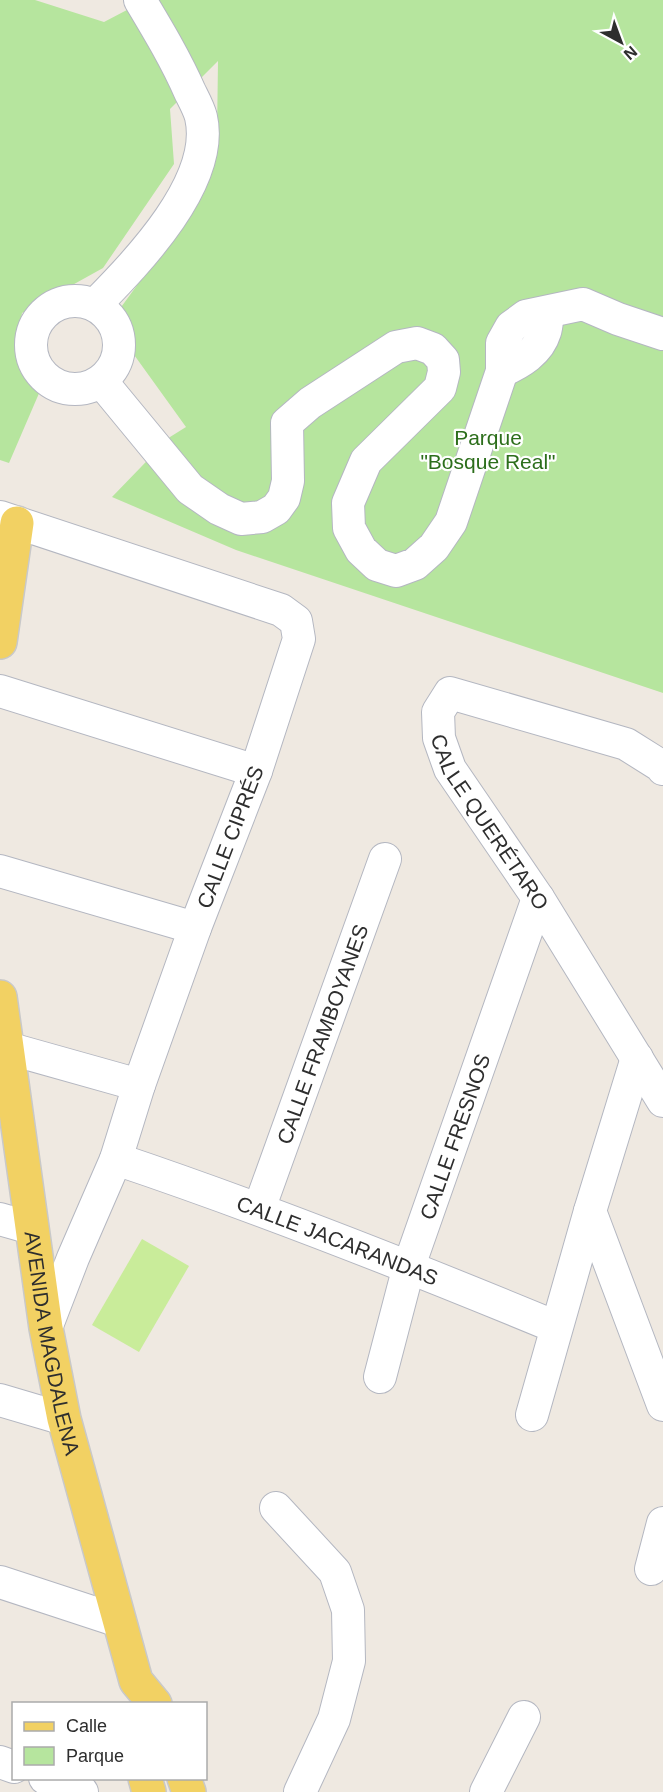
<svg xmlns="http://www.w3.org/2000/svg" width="663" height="1792" viewBox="0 0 663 1792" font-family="Arial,sans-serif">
  <rect width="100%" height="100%" fill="#efe9e1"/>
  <path fill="#b6e59e" d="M 0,0 L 35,0 L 104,22 L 146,0 L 663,0 L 663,693 L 236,550 L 112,497 L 170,437 L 186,427 L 132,352 L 119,310 L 173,236 L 217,135 L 218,61 L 170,109 L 174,164 L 103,268 L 22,313 L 15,356 L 40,391 L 9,463 L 0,460 Z"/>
  <path fill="#c9ec9a" d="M 142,1239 L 189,1266 L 139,1352 L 92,1325 Z"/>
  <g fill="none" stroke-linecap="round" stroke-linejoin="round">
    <defs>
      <g id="minor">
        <circle cx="75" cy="345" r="44"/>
        <path d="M 95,305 C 136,263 216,182 201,117 C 199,109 194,100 190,92 C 176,60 158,30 140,0"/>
        <path d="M 502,371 C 520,363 539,352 545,332 C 547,326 547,318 548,312"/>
        <path d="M 101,381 L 190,489 L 219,509 L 241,519 L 262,517 L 276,509 L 284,498 L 288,481 L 287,423 L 310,403 L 396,347 L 417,343 L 433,349 L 443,360 L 444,372 L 440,388 L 366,461 L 348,503 L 349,528 L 361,550 L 377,565 L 396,571 L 415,564 L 434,547 L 451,522 L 502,371 L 502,343 L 511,327 L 526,316 L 583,304 L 618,319 L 663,334"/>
        <path d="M 0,517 L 281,610 L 296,621 L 299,639 L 256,771 L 195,928 L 139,1085 L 116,1159 L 73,1258 L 46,1328"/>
        <path d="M 0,691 L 256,771"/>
        <path id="s1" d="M 663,769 L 661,766 L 626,744 L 450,693 L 438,712 L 439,738 L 450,769 L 538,898 L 663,1101"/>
        <path d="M 0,871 L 195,928"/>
        <path d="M 0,1046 L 139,1085"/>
        <path id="s2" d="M 116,1159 C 265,1209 411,1267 556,1327"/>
        <path id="s3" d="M 259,1209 L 385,859"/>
        <path d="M 590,1211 L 663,1405"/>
        <path d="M 0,1219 L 31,1228"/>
        <path id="s4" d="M 380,1377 L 409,1266 L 538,898"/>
        <path d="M 0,1400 L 64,1419"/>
        <path d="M 532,1415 L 590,1211 L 637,1058"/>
        <path d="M 276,1508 L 335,1572 L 348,1610 L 349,1661 L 334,1719 L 300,1792"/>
        <path d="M 651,1569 L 663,1523"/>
        <path d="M 0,1582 L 119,1621"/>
        <path d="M 0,1762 L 14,1767"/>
        <path d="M 45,1778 L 82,1792"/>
        <path d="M 486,1792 L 524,1717"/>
      </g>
      <g id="major">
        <path d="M 0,642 L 17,523"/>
        <path id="s5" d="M 0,997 L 46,1328 L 64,1419 L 136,1681 L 155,1704"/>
        <path d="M 145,1778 L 149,1792"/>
        <path d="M 184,1778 L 189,1792"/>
      </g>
    </defs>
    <use href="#minor" stroke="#b4b7c1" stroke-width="34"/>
    <use href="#major" stroke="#c9c9c9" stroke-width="36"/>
    <use href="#minor" stroke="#fff" stroke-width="32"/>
    <use href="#major" stroke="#f2d163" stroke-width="33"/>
  </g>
  <g text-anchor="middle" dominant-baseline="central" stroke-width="4.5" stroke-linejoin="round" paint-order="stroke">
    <g font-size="21" fill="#2c6e1b" stroke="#fff">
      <text x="488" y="437">Parque<tspan x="488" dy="24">"Bosque Real"</tspan></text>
    </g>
    <g font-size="21" fill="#2e2e2e" stroke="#fff">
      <text stroke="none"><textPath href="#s1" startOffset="375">CALLE QUERÉTARO</textPath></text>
      <text transform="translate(230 837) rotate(-69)">CALLE CIPRÉS</text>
      <text stroke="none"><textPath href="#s3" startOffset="186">CALLE FRAMBOYANES</textPath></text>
      <text stroke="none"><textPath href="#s4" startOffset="252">CALLE FRESNOS</textPath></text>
      <text stroke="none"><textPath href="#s2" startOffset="236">CALLE JACARANDAS</textPath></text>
      <text stroke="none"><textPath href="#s5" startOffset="350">AVENIDA MAGDALENA</textPath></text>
    </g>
  </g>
  <rect x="12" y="1702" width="195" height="78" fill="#ffffff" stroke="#ababab" stroke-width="1.5"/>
  <rect x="24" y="1722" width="30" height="9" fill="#f2d163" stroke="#ababab" stroke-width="1.5"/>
  <text x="66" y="1732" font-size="18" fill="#2e2e2e">Calle</text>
  <rect x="24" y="1747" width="30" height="18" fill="#b6e59e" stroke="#ababab" stroke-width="1.5"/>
  <text x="66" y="1762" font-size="18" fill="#2e2e2e">Parque</text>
  <g transform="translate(621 42) rotate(139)" stroke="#ffffff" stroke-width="4.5" paint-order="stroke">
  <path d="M0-4.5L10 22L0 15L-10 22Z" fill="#2e2e2e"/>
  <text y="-9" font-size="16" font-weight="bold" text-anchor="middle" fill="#2e2e2e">N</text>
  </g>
</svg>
